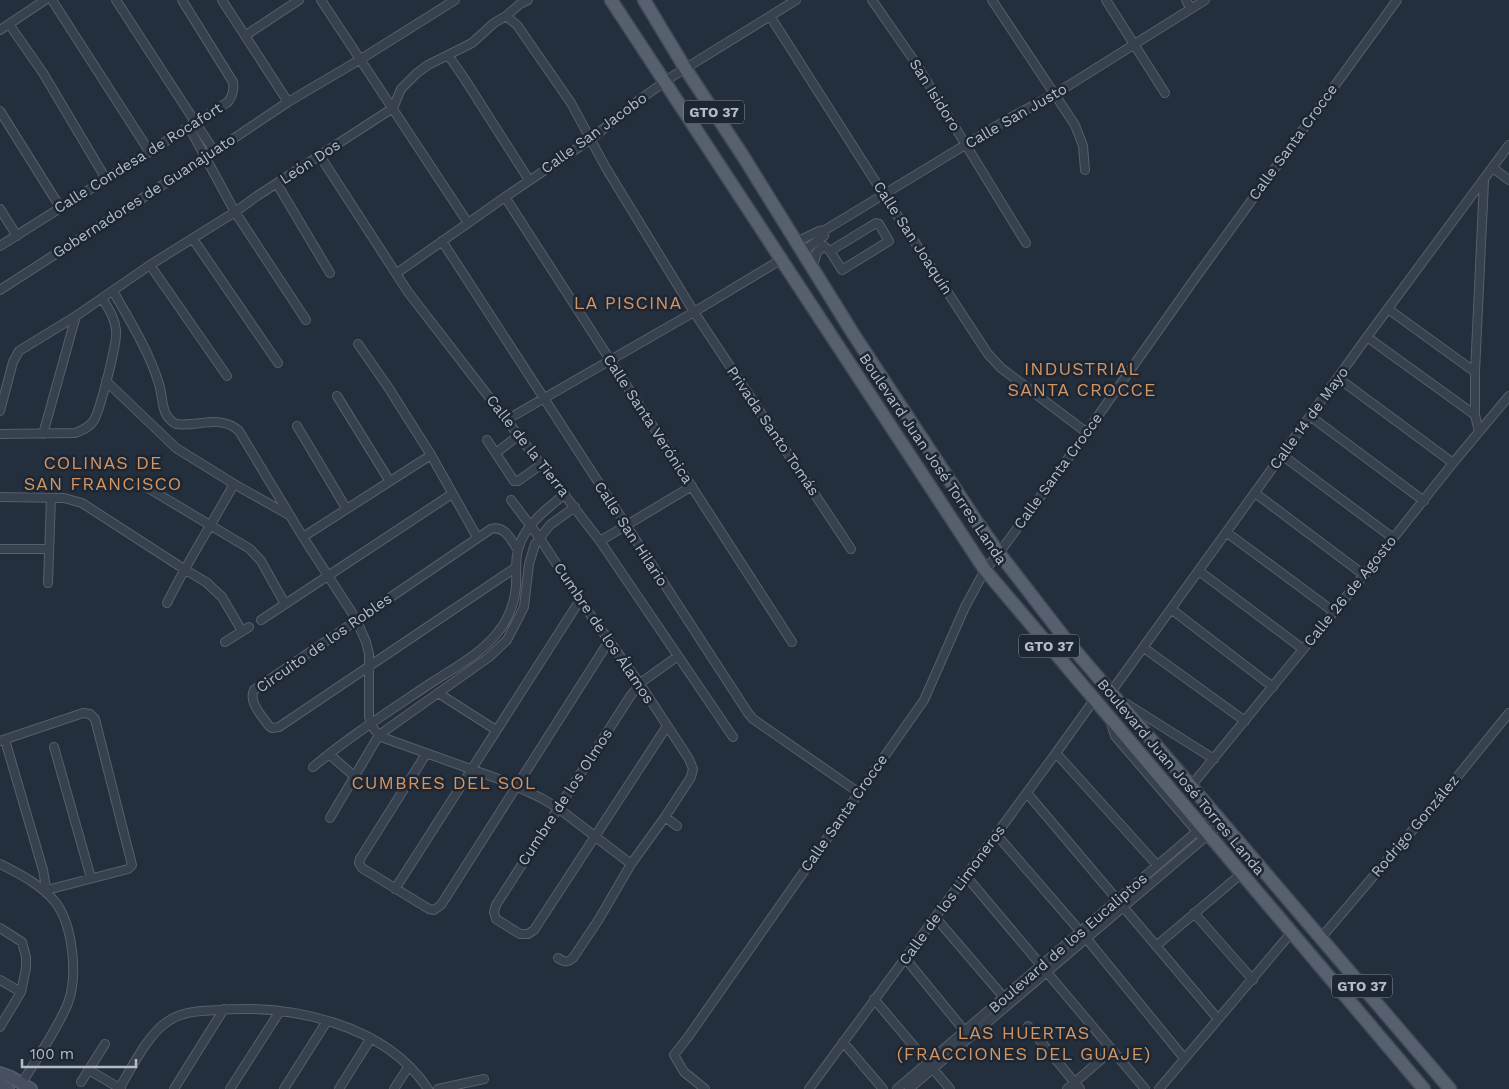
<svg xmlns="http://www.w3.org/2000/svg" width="1509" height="1089" viewBox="0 0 1509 1089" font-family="'Work Sans',sans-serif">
  <rect width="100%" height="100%" fill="#242f3e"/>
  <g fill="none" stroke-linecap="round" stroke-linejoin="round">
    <defs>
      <path id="street" d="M 52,0 L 149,151
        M 116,0 L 214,151
        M 222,0 L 288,102
        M 321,0 L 468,223
        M 872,0 L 915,62 L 1026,243
        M 992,0 L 1075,125 L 1083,146 L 1085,170
        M 1106,0 L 1165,93
        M 1186,0 L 1191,9
        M 506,16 L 520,4 L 528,0
        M 770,16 L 884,195 L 988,354 L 1001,368 L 1086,432
        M 9,24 L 43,73 L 106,179
        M 0,30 L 45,0
        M 246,35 L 299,0
        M 448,55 L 464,78 L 529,180
        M 0,111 L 60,207
        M 189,127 L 235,212 L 306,320
        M 320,156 L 408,292 L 600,541 L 733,737
        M 1493,168 L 1509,180
        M 277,184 L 330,273
        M 505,197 L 792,642
        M 0,209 L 17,236
        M 193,239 L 278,363
        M 442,241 L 748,713 L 753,719 L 858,792
        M 796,242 L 819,231 L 825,230 L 1008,119 L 1055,94 L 1205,0
        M 0,246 L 228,102 C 233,95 234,90 233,82 L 182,0
        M 802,252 L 824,236 L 825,230
        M 150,265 L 227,376
        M 812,269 L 817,252 L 824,246 L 830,251 L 842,270 L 889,241 L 879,224 L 876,223 L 830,251
        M 397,273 L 505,197 L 591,139 L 639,100 L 673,76 L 796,0
        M 0,290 L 206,157 L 288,102 L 361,59 L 455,0
        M 113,291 C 130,321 149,351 159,384 C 164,400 160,415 176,424 C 198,427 221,414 239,431 L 303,537 L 356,619 L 366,642 L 369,654 L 369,717 C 371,727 375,733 384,738 L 507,782 L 541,798 L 558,808 L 631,864
        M 1388,309 L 1475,372
        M 1367,337 L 1475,415
        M 358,344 L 388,387 L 431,455 L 477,537
        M 1338,378 L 1453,463
        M 106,381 L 176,448 L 234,484 L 289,515
        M 337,396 L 389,480
        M 0,411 L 13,362 L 19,351 L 76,316 L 150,265 L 235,212 L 257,196 L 393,108 L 401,89 L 417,73 L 428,65 L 472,43 L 494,23 L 506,16 L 517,25 L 571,103 L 606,168 L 694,312 L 851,549
        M 1310,416 L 1424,501
        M 508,419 L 694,312 L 782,259
        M 297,426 L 346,508
        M 1479,432 L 1475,415 L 1475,372 L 1484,181
        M 0,434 L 75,433 C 83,430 90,427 94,420 C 100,410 118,341 116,330 C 115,318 108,308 102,298
        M 43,434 L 76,316
        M 487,440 L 514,481 L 518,481 L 542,464
        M 496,453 L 519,435
        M 1282,455 L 1393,538
        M 138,482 L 250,549 L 261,561 L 285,604
        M 1255,493 L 1364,575
        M 0,497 L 64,498 L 82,503 L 184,569 L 206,582 L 222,597 L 242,631
        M 511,500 L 539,537 L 580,600 L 640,684 L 689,759 L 693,769 L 691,777 L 665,817 L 631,864 L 599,919 L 573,958 C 567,963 564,962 558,958
        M 1226,532 L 1334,612
        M 303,537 L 431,455
        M 600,541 L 692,486
        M 0,549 L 49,549
        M 515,568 L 279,727 L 272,728 L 269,726 C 262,716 248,702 254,690 L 491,529 C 505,525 511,540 518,550
        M 1199,571 L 1303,649
        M 48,583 L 51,498
        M 167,603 C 187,562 212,524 234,484
        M 1171,609 L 1273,687
        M 261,620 L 452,494
        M 225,642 L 249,627
        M 1144,648 L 1245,721
        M 1111,692 L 1367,337 L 1509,145
        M 438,693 L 496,730
        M 1125,703 L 1214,759
        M 1110,720 L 1115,736 L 1199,834
        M 667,726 L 534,930 L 528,934 L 520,934 L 496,919 L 494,912 L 496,905 L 631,695 L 643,681 L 678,656
        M 5,740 L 43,870 L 47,893
        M 0,741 L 83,713 L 90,714 L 95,719 L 132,865 L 128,869 L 47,890
        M 54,747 L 91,878
        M 1056,753 L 1157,865
        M 329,754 L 354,776
        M 426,754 L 360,859 L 359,863 L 362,868 L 429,909 L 434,910 L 441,905 L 609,641
        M 313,767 C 350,736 391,710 431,683 C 454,668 481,654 498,632 C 508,620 515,602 516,586 C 517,571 514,556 521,541 C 530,521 548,508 565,494
        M 1191,786 L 1364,575 L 1453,463 L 1509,396
        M 1027,793 L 1218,1019
        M 665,817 L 677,826
        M 330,818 L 379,735 L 489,657 L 507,640 L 524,607 L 529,564 L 535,544 L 550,525 L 575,507
        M 996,834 L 1086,938 L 1184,1058
        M 0,864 C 20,874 42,885 56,903 C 73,926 78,976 68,1003 C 57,1030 37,1058 22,1083
        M 966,876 L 1145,1089
        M 395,889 L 580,600
        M 1194,913 L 1253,980
        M 935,917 L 1007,1001
        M 0,928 L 22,942 L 26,957 L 26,968 L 21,992 L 0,1027
        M 1321,938 L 1444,793 L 1509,713
        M 1156,946 L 1241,874
        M 905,958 L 967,1034
        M 0,980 L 21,992
        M 874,999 L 950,1089
        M 1028,1026 L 1080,1089
        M 843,1042 L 883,1089
        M 89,1070 L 121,1089
        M 81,1082 L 105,1044
        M 119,1089 C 131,1069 148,1034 167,1022 C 182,1011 200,1011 218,1010 C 291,1004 385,1024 428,1089
        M 174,1089 L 224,1009
        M 230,1089 L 280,1011
        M 284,1089 L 327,1021
        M 339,1089 L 371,1038
        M 394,1089 L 409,1066
        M 438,1089 L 484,1079
        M 705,1089 L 684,1072 L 674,1055 L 688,1037 L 924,700 L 965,607 L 985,570 L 999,553 L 1057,474 L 1196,277 L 1397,0
        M 809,1089 L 1056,753 L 1094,700
        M 897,1089 L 1216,815
        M 909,1089 L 1222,823
        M 1067,1089 L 1112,1050
        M 1159,1089 L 1291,933"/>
      <path id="secondary" d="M 0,1073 L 11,1077 L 31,1089
        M 0,1085 L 8,1089"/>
      <path id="primary" d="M 611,0 L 985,570 L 1424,1089
        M 644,0 L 685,68 L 743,156 L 854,335 L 977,522 L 999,553 L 1067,641 L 1450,1089"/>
    </defs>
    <use href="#street" stroke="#565f6c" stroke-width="10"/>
    <use href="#secondary" stroke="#565f6c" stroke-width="14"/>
    <use href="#primary" stroke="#414a57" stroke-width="15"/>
    <use href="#street" stroke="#38414e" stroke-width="8"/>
    <use href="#secondary" stroke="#465061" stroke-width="11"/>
    <use href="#primary" stroke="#56606e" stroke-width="12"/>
  </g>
  <g text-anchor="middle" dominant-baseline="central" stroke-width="5" stroke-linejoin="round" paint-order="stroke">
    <g fill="#1d2633" stroke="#878f9c" stroke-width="1">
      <rect x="684" y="100.5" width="60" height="23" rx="4"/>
      <rect x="1019" y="634.5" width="60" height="23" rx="4"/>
      <rect x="1332" y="974.5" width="60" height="23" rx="4"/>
    </g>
    <g font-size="14" font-weight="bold" fill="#b4bcc9">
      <text x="714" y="112">GTO 37</text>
      <text x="1049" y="646">GTO 37</text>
      <text x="1362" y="986">GTO 37</text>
    </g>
    <g font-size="15" fill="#b4bcc9" stroke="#1d2633">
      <text transform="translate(935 95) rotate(58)">San Isidoro</text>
      <text transform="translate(1016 116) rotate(-30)">Calle San Justo</text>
      <text transform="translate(594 133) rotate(-36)">Calle San Jacobo</text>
      <text transform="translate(1293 142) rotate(-54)">Calle Santa Crocce</text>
      <text transform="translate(138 158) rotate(-32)">Calle Condesa de Rocafort</text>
      <text transform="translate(310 162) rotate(-33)">León Dos</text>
      <text transform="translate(144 196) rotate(-33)">Gobernadores de Guanajuato</text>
      <text transform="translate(913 238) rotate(57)">Calle San Joaquín</text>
      <text transform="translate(1309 418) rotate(-54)">Calle 14 de Mayo</text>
      <text transform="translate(648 419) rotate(57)">Calle Santa Verónica</text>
      <text transform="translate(773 431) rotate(56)">Privada Santo Tomás</text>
      <text transform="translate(528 446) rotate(52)">Calle de la Tierra</text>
      <text transform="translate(933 459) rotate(56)">Boulevard Juan José Torres Landa</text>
      <text transform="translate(1058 471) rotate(-54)">Calle Santa Crocce</text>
      <text transform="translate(631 534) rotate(57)">Calle San Hilario</text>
      <text transform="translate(1350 591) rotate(-51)">Calle 26 de Agosto</text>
      <text transform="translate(604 633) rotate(56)">Cumbre de los Álamos</text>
      <text transform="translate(324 643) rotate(-35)">Circuito de los Robles</text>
      <text transform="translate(1181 777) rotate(50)">Boulevard Juan José Torres Landa</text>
      <text transform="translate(565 797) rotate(-57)">Cumbre de los Olmos</text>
      <text transform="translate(844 813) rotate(-55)">Calle Santa Crocce</text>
      <text transform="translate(1415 826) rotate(-50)">Rodrigo González</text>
      <text transform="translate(952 895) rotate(-54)">Calle de los Limoneros</text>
      <text transform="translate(1068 943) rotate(-41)">Boulevard de los Eucaliptos</text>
    </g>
    <g font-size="18" letter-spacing="1" fill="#d59563" stroke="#1d2633">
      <text x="628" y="302">LA PISCINA</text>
      <text x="1082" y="368">INDUSTRIAL<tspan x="1082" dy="21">SANTA CROCCE</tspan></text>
      <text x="103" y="462">COLINAS DE<tspan x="103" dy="21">SAN FRANCISCO</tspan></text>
      <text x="444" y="782">CUMBRES DEL SOL</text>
      <text x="1024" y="1032">LAS HUERTAS<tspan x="1024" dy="21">(FRACCIONES DEL GUAJE)</tspan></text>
    </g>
  </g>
  <path d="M22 1059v8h114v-8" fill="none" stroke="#b4bcc9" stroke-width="2.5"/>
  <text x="30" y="1059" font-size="15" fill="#b4bcc9" stroke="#1d2633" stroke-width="4" paint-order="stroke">100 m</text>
</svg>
